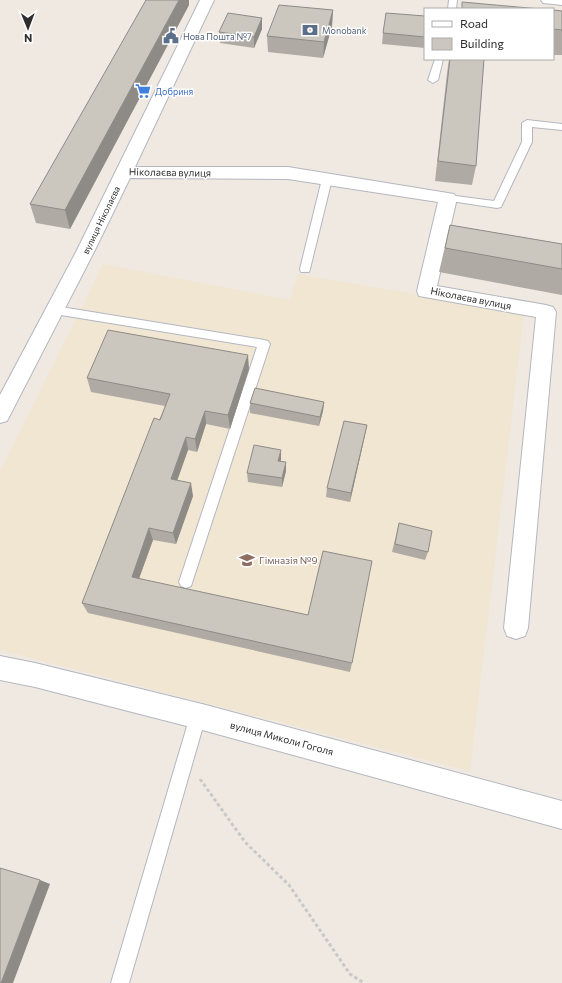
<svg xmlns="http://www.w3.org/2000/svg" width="562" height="983" viewBox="0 0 562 983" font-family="Commissioner,sans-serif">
  <rect width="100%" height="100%" fill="#efe9e1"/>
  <path fill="#f0e6d1" d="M 103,264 L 290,300 L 298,274 L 524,313 L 470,771 L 0,650 L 0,471 Z"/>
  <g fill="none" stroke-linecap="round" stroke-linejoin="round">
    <defs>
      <path id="lane" d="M 449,0 L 457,0 L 456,9 L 448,9 Z
        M 435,59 L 443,59 L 438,80 L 433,83 L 428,80 Z
        M 527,120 L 562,124 L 562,130 L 532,127 L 532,142 L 501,207 L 497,208 L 444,200 L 443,198 L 448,195 L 494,201 L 522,142 L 522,123 Z
        M 327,176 L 332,179 L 310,269 L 309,272 L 301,272 L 300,269 L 322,179 Z
        M 55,306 L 264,340 L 268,341 L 270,344 L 191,586 L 186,588 L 181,586 L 179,582 L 257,347 L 55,314 L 51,313 L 49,310 L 51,307 Z
        M 198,708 L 203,711 L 206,716 L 129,983 L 111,983 L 190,716 L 193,711 Z"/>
      <path id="street" d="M 200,0 L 214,0 L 135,167 L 288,167 L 454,194 L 457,198 L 437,286 L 546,305 L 553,307 L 556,312 L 528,628 L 525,636 L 516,639 L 507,636 L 504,628 L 536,317 L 419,296 L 417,291 L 438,202 L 288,179 L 130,178 L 94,252 L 7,421 L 0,423 L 0,395 L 76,252 Z
        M 0,656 L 35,663 L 206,705 L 562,801 L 562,829 L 206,731 L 35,687 L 0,680 Z"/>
      <path id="secondary" d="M 541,0 L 562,0 L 562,5 L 543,3 Z"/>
    </defs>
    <use href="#lane" stroke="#b4b7c1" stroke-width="2"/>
    <use href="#street" stroke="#b4b7c1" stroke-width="2"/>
    <use href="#secondary" stroke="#b4b7c1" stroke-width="2"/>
    <path stroke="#c9c9c9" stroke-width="3" stroke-dasharray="3.5 2.5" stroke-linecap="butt" d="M 200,779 L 245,842 L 289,885 L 350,974 L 364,983"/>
    <use href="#lane" fill="#fff" fill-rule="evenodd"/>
    <use href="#street" fill="#fff" fill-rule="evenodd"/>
    <use href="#secondary" fill="#fff" fill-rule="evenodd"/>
  </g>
  <path fill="#afaba4" d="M 189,5 L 70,229 L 36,223 L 30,204 Z
    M 333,10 L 332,26 L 323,58 L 268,52 L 267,36 Z
    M 553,10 L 562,11 L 562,55 L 553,55 Z
    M 425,16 L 425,48 L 382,44 L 383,33 Z
    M 262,18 L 262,29 L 254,48 L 220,43 L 219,32 Z
    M 449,59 L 484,59 L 476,166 L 472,185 L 435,181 L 447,73 Z
    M 450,225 L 562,244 L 562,295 L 439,272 Z
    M 249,369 L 230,429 L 206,424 L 197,452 L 188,450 L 177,481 L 193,496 L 176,544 L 153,540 L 139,578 L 352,663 L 350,672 L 88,613 L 82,603 L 165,406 L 91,392 L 87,378 Z
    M 324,402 L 323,411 L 319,426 L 250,413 L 250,403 Z
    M 367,425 L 365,435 L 350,502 L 326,497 L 327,488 Z
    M 281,459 L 281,462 L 286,471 L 282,487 L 248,482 L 247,473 Z
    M 399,523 L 428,552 L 425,560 L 392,552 Z"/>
  <path fill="#8e8b86" d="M 179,0 L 189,0 L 189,5 L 70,229 L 65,210 Z
    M 333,10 L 332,26 L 323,58 L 324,42 Z
    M 262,18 L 262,29 L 254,48 L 254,37 Z
    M 248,355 L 249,369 L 230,429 L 228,415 Z
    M 324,402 L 323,411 L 319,426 L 320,417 Z
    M 205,411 L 206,424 L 197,452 L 195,439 Z
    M 367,425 L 365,435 L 350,502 L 351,493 Z
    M 186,437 L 188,450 L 173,492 L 171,479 Z
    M 281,450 L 281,459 L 279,470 L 278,461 Z
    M 286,462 L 286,471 L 282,487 L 282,478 Z
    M 191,483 L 193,496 L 176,544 L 173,533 Z
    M 149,528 L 153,540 L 136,587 L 132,577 Z
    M 40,880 L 50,884 L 13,983 L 1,983 Z"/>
  <path fill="#cbc7bf" stroke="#8e8b86" d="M 146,0 L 179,0 L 65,210 L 30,204 Z
    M 462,2 L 540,9 L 462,9 Z
    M 279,5 L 333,10 L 324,42 L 267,36 Z
    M 553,10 L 562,11 L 562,30 L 553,29 Z
    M 228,13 L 262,18 L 254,37 L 219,32 Z
    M 386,13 L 425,16 L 425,37 L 383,33 Z
    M 450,59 L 484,59 L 476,166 L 438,161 Z
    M 450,225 L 562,244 L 562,269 L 445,248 Z
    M 108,330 L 248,355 L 228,415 L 205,411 L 195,439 L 186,437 L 171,479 L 191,483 L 173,533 L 149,528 L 132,577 L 308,615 L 323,551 L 372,561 L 352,663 L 82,603 L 154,418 L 160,420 L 170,394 L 87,378 Z
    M 255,388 L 324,402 L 320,417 L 250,403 Z
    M 344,421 L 367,425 L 351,493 L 327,488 Z
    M 254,445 L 281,450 L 278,461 L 286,462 L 282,478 L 247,473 Z
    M 399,523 L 432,531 L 428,552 L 395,544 Z
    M 0,868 L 40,880 L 1,983 L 0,983 Z"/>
  <defs>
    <symbol id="bank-bare" viewBox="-9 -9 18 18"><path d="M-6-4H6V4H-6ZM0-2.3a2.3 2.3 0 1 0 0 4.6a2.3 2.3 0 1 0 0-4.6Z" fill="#5c6f8a" stroke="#fff" stroke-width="2.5" paint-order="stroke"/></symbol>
    <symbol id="civic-bare" viewBox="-9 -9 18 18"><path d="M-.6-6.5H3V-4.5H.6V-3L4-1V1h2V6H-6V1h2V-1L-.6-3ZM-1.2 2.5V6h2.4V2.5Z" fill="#5c6f8a" stroke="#fff" stroke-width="2.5" paint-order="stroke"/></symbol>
    <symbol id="supermarket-bare" viewBox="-9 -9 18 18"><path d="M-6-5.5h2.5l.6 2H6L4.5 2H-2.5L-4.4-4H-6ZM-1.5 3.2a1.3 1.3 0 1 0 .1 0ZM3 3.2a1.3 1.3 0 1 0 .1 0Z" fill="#3f7fe0" stroke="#fff" stroke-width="2.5" paint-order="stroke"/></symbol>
    <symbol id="school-bare" viewBox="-9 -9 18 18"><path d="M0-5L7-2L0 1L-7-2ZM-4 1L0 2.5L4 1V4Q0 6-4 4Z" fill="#8d6e63" stroke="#fff" stroke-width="2.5" paint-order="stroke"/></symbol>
  </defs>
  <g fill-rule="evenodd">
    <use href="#bank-bare" x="299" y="19" width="22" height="22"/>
    <use href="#civic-bare" x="160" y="25" width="22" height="22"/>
    <use href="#supermarket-bare" x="132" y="80" width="22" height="22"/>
    <use href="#school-bare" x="236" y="549" width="22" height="22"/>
  </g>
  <g text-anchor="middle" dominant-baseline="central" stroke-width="3" stroke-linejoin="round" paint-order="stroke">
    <g font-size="9" fill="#4e5e75" stroke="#fff" text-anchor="start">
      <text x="322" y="30">Monobank</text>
      <text x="183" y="36">Нова Пошта №7</text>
    </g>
    <g font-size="9" fill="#366cbe" stroke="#fff" text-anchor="start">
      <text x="155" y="91">Добриня</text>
    </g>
    <g font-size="9" fill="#2e2e2e" stroke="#fff">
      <text transform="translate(101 220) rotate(-64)">вулиця Ніколаєва</text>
    </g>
    <g font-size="10" fill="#2e2e2e" stroke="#fff">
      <text transform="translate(170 172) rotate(1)">Ніколаєва вулиця</text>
      <text transform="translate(471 298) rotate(11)">Ніколаєва вулиця</text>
      <text transform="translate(282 738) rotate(15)">вулиця Миколи Гоголя</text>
    </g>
    <g font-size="10" fill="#785e54" stroke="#fff" text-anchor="start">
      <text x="259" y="560">Гімназія №9</text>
    </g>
  </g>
  <rect x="424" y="8" width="130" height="52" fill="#ffffff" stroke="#ababab"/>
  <rect x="432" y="21" width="20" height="6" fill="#ffffff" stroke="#ababab"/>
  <text x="460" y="28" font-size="12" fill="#2e2e2e">Road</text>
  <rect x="432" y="38" width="20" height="12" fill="#cbc7bf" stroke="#ababab"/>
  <text x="460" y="48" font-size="12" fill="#2e2e2e">Building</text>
  <g transform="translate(28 28) rotate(179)" stroke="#ffffff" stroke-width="3" paint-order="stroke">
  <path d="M0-3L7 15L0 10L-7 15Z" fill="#2e2e2e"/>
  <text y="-6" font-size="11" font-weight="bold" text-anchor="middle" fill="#2e2e2e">N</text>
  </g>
</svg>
